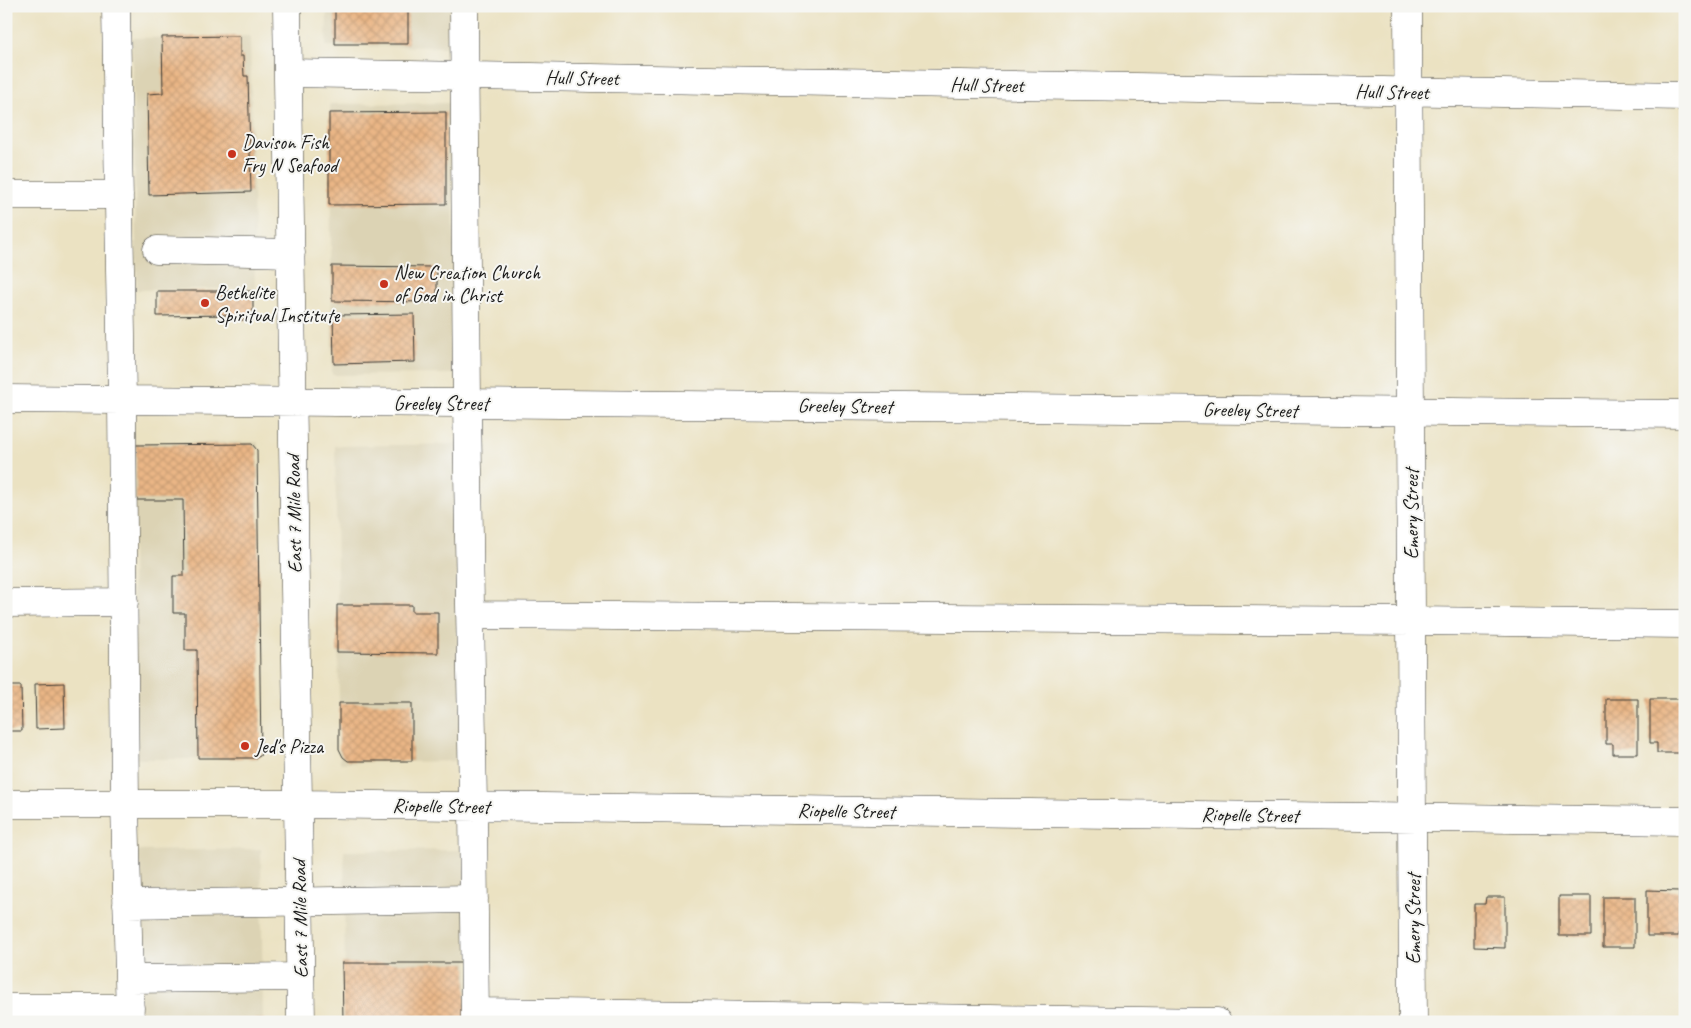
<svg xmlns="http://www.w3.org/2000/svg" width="1691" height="1028" viewBox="0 0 1691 1028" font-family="Caveat,sans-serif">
  <defs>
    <pattern id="building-cross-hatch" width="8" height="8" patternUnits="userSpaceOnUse" patternTransform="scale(1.25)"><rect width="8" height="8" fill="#eab686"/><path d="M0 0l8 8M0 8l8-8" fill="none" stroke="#c89c73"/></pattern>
  </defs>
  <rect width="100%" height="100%" fill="#f6f6f2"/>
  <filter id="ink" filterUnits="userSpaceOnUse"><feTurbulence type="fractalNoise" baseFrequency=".02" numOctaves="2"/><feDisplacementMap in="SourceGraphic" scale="10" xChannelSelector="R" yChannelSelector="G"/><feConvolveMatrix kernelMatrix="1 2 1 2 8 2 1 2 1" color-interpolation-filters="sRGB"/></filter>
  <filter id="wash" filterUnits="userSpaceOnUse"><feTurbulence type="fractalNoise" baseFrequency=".0096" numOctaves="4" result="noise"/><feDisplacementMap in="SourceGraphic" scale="20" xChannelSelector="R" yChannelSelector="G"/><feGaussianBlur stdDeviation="1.12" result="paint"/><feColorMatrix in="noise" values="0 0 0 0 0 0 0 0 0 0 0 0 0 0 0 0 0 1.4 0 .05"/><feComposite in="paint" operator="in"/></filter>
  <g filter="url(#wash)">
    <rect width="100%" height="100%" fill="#ebe2c2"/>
    <path fill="#dcd3b4" d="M 327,6 L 451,6 L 451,47 L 326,46 Z
      M 250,36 L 255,288 L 137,290 L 132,38 Z
      M 453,103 L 455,374 L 332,375 L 330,104 Z
      M 258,442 L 258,759 L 133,759 L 132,443 Z
      M 461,444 L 466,761 L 340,763 L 335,446 Z
      M 261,849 L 263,1022 L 138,1022 L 136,851 Z
      M 468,850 L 468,1022 L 345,1022 L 344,851 Z"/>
    <g id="blocks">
      <path fill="url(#building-cross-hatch)" d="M 335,6 L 408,6 L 408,44 L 335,44 Z
        M 240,36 L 240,56 L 243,56 L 244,76 L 248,76 L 251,192 L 149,195 L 147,94 L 163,93 L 162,37 Z
        M 446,112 L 446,204 L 329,205 L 329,113 Z
        M 332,266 L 437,267 L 437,302 L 332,301 Z
        M 157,291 L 253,291 L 253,320 L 230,320 L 229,315 L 157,316 Z
        M 414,314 L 415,362 L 334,364 L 333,315 Z
        M 252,444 L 257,450 L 261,753 L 260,756 L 256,758 L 198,758 L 197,650 L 185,650 L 185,613 L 173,613 L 173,576 L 184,576 L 183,500 L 136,500 L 136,445 Z
        M 337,605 L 412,605 L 412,612 L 438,612 L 438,653 L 337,652 Z
        M 64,683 L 65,728 L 36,729 L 35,684 Z
        M 6,686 L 21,686 L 22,731 L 6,731 Z
        M 1606,699 L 1638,699 L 1638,754 L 1613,754 L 1613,744 L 1606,744 Z
        M 1650,699 L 1682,699 L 1682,753 L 1657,753 L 1657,743 L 1650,743 Z
        M 339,703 L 412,703 L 412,761 L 348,761 L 343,757 L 339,749 Z
        M 1647,890 L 1679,891 L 1679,936 L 1647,936 Z
        M 1559,896 L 1591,896 L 1591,936 L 1559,936 Z
        M 1486,897 L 1505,897 L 1505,948 L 1474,947 L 1474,904 L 1485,904 Z
        M 1603,897 L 1635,897 L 1635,947 L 1603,947 Z
        M 342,963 L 466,963 L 466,1022 L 343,1022 Z
        M 264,1019 L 265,1022 L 181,1022 L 181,1020 Z"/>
    </g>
  </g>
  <g filter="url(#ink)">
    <use href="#blocks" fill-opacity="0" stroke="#3b3a35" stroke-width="1"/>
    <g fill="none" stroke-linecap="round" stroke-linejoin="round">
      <defs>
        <path id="minor" d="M 116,6 L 122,400 L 125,804 L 130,1022
          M 287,6 L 301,1022
          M 464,6 L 467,403 L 473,806 L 475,1022
          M 1408,6 L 1413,1022
          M 288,73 L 1685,96
          M 6,195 L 119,195
          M 157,250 L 291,253
          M 6,399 L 1685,414
          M 6,603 L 124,602
          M 470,615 L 1412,621 L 1685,624
          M 6,804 L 298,804 L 1685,821
          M 127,904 L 474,899
          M 130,979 L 300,977
          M 6,1008 L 130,1008
          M 475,1012 L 1217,1022"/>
      </defs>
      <use href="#minor" stroke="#3b3a35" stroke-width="29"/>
      <use href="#minor" stroke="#fff" stroke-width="28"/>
    </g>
  </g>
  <g fill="#c8321e" stroke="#f6f6f2" stroke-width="2">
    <circle cx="232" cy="154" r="5"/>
    <circle cx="384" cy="284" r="5"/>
    <circle cx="205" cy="303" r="5"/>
    <circle cx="245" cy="746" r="5"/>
  </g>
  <g text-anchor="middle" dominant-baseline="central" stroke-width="4" stroke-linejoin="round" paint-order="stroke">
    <g font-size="20" fill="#1c1c1c" stroke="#f6f6f2">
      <text transform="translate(582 78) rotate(1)">Hull Street</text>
      <text transform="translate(987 85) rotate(1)">Hull Street</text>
      <text transform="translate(1392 92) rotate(1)">Hull Street</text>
      <text x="441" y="403">Greeley Street</text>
      <text transform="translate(845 406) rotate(1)">Greeley Street</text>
      <text transform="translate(1250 410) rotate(1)">Greeley Street</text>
      <text transform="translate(294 514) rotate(-91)">East 7 Mile Road</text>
      <text transform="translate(1411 514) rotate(-90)">Emery Street</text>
      <text transform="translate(441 806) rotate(1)">Riopelle Street</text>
      <text transform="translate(846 811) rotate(1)">Riopelle Street</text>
      <text transform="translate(1250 815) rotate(1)">Riopelle Street</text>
      <text transform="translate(300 919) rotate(-91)">East 7 Mile Road</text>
      <text transform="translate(1413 919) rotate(-90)">Emery Street</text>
    </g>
    <g font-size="20" fill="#1c1c1c" stroke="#f6f6f2" text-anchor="start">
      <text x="242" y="142">Davison Fish<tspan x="242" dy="23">Fry N Seafood</tspan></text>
      <text x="394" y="272">New Creation Church<tspan x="394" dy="23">of God in Christ</tspan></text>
      <text x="215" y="292">Bethelite<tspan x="215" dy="23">Spiritual Institute</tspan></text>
      <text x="255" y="746">Jed's Pizza</text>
    </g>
  </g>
  <rect width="1691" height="1028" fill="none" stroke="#f6f6f2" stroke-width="25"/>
</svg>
